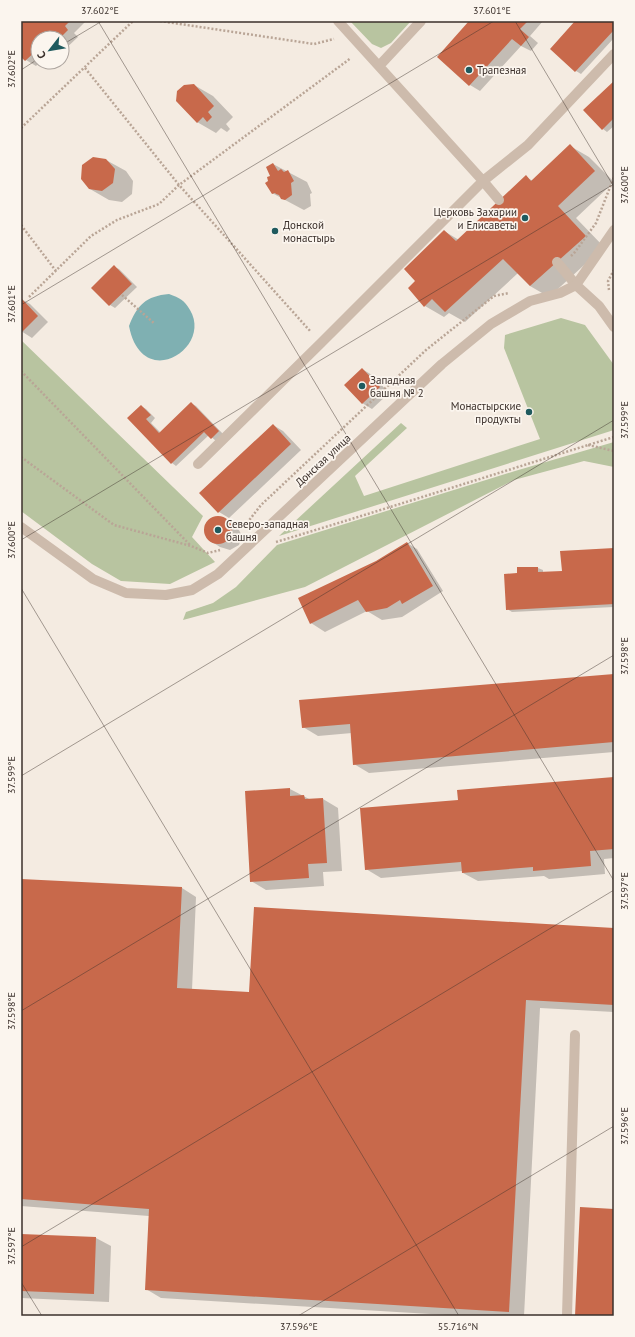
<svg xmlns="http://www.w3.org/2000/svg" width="635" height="1337" viewBox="0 0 635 1337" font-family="'PT Sans',sans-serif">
  <rect width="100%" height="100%" fill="#f4ebe1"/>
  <path fill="#b8c4a0" d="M 350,21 L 411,21 L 391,43 L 381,48 L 372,44 Z
    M 561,318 L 585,325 L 614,365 L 614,430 L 279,536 L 401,423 L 407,428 L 355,476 L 364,496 L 540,439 L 504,348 L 505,335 Z
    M 21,340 L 203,516 L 192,537 L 215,562 L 170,584 L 121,581 L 92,564 L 21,511 Z
    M 614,442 L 614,467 L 584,461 L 514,480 L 305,587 L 183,620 L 186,612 L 213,603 L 236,587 L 277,545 L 515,471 Z"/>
  <path fill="#7fb0b2" d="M 169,294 C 180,298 184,300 190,310 C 213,348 142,393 129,326 C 137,305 146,296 169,294 Z"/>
  <path fill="#0003" d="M 21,21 L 86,21 L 74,33 L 78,37 L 62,52 L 62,38 L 38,38 L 38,62 L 40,62 L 36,66 L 26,60 L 21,55 Z
    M 471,21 L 543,21 L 530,36 L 538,43 L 531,51 L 521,46 L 480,91 L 470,85 L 438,57 Z
    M 576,21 L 614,21 L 614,38 L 581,74 L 576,71 L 551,49 Z
    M 614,82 L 614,126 L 607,132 L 603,129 Z
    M 194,85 L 213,96 L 233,117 L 226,124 L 230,129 L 227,132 L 221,128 L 216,133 L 197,122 Z
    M 570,146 L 589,157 L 614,182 L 576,218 L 604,247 L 549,297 L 530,286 L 518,273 L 465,322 L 449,313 L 444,317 L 425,306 L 409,288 L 416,281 L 444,231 L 459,240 L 526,177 L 533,181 Z
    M 106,160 L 126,171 L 133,181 L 132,194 L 122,202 L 109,200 L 90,189 Z
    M 273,164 L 307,182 L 312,193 L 310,194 L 311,206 L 304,210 L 302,209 L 272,193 L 270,182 Z
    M 114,267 L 119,269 L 137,287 L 115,308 L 110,305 L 93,288 Z
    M 21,299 L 30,304 L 48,322 L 32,338 L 21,331 Z
    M 362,369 L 372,375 L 389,393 L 372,409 L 362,403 Z
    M 192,404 L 196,406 L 223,434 L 216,441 L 209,435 L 176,466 L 172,463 L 128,418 L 141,406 L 146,409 L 155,418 L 151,423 L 161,433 Z
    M 273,425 L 283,431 L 301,450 L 229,518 L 219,512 L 201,494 Z
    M 216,517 L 226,520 L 237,526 L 242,536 L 239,545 L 230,550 L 220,547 L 209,540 L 204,531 L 207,522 Z
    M 407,543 L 417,549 L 443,591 L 402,617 L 382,620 L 367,611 L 325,632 L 311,623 L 376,562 Z
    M 614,549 L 614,607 L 512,612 L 507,609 L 518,574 L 538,568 L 543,570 L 543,573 L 563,572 Z
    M 614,675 L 614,752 L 369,773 L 354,764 L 352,733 L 318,736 L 303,727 Z
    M 614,778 L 614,858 L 604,859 L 605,874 L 549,879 L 544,876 L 478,881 L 463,873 L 462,871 L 381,878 L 366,869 L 459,801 Z
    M 290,789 L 311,800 L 323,799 L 338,808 L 342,871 L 323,872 L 324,886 L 266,890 L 251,881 Z
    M 21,880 L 182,888 L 196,897 L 192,990 L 250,993 L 614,929 L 614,1012 L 540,1008 L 524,1316 L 464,1316 L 161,1298 L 146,1289 L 149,1216 L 21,1206 Z
    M 21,1235 L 96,1238 L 111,1246 L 109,1302 L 21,1298 Z"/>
  <path fill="#c8694b" d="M 21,21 L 70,21 L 65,26 L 68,30 L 60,38 L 38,38 L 38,49 L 25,61 L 21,57 Z
    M 469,21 L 528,21 L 520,29 L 529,37 L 521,46 L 512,39 L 469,86 L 437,57 Z
    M 575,21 L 614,21 L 614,30 L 575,72 L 550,49 Z
    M 614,81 L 614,118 L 602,130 L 583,110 Z
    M 194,84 L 214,106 L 208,112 L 212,117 L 207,122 L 203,117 L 197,123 L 176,101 L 177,91 L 184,85 Z
    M 570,144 L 595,171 L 558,206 L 586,236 L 530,286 L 503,259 L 445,312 L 432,299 L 424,307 L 408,288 L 415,281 L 404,269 L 444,230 L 456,241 L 526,175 L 531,181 Z
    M 93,157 L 106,159 L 115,169 L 113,183 L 102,191 L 89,189 L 81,179 L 82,165 Z
    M 273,163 L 278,171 L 281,169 L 284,172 L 288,170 L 294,181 L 291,183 L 292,195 L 285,200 L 281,199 L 279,195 L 276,194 L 275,193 L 272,194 L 265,183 L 268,181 L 267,177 L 270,176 L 266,167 Z
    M 114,265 L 132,284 L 109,306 L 91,288 Z
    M 21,298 L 38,316 L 21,333 Z
    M 362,368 L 380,387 L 362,404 L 344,385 Z
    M 191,402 L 219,431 L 211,439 L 204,432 L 171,464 L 127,418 L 141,405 L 151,415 L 146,419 L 159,433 Z
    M 273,424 L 291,444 L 218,513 L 199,493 Z
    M204 530a14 14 0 1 1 28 0a14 14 0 1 1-28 0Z
    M 407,542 L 433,586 L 402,604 L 400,600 L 387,608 L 366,612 L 358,600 L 310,624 L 298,598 L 376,561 Z
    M 614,548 L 614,604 L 506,610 L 504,574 L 517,573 L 517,567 L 538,567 L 538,572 L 562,571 L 560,551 Z
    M 614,674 L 614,742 L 353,765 L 350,724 L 302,728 L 299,700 Z
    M 614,777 L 614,849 L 590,851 L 591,866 L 533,871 L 533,867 L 462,873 L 461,862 L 365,870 L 360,808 L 458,800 L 457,790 Z
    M 290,788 L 290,796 L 304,795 L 305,799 L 323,798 L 327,863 L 308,864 L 309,878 L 250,882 L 245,791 Z
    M 21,879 L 182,887 L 177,988 L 249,992 L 254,907 L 614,928 L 614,1005 L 526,1000 L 509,1312 L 145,1290 L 149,1209 L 21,1199 Z
    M 580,1207 L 614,1209 L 614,1316 L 575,1316 Z
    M 21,1234 L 96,1237 L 94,1294 L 21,1291 Z"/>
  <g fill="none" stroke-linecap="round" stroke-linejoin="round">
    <path stroke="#b9a596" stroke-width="2.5" stroke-dasharray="2 2" stroke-linecap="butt" d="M 160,21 L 314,44 L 334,39
      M 85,68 L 179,185 L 311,332
      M 21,128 L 133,21
      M 21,225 L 56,271
      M 571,256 L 575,252 L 596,223 L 614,177
      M 609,290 L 608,281 L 614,270
      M 122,295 L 155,324
      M 29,297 L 91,236 L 117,220 L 159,204 L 179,185 L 351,58
      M 21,371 L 191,546
      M 588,445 L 614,451
      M 21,457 L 114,525 L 191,546 L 208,553 L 220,550
      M 247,523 L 261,505 L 426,350 L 494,296 L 509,293
      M 276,542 C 389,508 501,472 614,437"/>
    <path stroke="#cdbbac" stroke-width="10" d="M 338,21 L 483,181 L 528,145 L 614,54
      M 379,66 L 421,21
      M 557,262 L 576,285
      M 198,464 L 321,343 L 483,181 L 499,200
      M 567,1316 L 575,1035"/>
    <path stroke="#cdbbac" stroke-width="10" d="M 576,285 L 599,306 L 614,327
      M 21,527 L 93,579 L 126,593 L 166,595 L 192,590 L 218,574 L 442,364 L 491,324 L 530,301 L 560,293 L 576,285 L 614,230"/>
  </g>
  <path fill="none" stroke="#3b302b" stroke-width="1" stroke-opacity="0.45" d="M 98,21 L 614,881M 515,21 L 614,187M 62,45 L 102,21M 21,70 L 38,59M 21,305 L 494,21M 21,540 L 614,184M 21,588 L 459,1316M 21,776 L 614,420M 21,1011 L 614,655M 21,1247 L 614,890M 21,1282 L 42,1316M 298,1316 L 614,1126"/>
  <g fill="#1f5a5e" stroke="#fbf5ee" stroke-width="1.5">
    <circle cx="469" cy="70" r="4"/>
    <circle cx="525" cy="218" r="4"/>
    <circle cx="275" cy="231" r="4"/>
    <circle cx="362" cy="386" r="4"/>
    <circle cx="529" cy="412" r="4"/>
    <circle cx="218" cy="530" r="4"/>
  </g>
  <g text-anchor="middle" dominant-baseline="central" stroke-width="3.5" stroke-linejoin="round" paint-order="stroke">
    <g font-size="11" fill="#3b302b" stroke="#fbf5ee" text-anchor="start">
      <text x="477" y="70">Трапезная</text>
      <text x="517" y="212" text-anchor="end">Церковь Захарии<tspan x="517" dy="13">и Елисаветы</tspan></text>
      <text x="283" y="225">Донской<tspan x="283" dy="13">монастырь</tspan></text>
      <text x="370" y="380">Западная<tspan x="370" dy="13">башня № 2</tspan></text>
      <text x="521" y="406" text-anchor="end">Монастырские<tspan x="521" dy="13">продукты</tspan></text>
      <text x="226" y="524">Северо-западная<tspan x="226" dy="13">башня</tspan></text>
    </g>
    <g font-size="11" fill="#3b302b" stroke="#fbf5ee">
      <text transform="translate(323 460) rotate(-43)">Донская улица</text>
    </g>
  </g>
  <rect width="635" height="1337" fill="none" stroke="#fbf5ee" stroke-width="44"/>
  <g transform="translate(50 50) rotate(239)"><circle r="19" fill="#fbf5ee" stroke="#aea6a0"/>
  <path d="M0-3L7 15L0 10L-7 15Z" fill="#1f5a5e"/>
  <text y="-6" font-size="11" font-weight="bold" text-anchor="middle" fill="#3b302b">С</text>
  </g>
  <rect x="22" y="22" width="591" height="1293" fill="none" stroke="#3b302b" stroke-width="1.5"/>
  <g font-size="10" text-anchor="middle" fill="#3b302b">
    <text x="100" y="14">37.602°E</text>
    <text x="492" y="14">37.601°E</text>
    <text transform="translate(11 69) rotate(-90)" y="4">37.602°E</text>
    <text transform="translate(624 185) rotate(-90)" y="4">37.600°E</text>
    <text transform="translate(11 304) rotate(-90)" y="4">37.601°E</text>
    <text transform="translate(624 420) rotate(-90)" y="4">37.599°E</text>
    <text transform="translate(11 540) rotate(-90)" y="4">37.600°E</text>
    <text transform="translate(624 656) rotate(-90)" y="4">37.598°E</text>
    <text transform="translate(11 775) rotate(-90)" y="4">37.599°E</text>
    <text transform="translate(624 891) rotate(-90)" y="4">37.597°E</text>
    <text transform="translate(11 1011) rotate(-90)" y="4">37.598°E</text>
    <text transform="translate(624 1126) rotate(-90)" y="4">37.596°E</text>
    <text transform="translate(11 1246) rotate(-90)" y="4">37.597°E</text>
    <text x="299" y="1330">37.596°E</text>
    <text x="458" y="1330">55.716°N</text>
  </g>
</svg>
